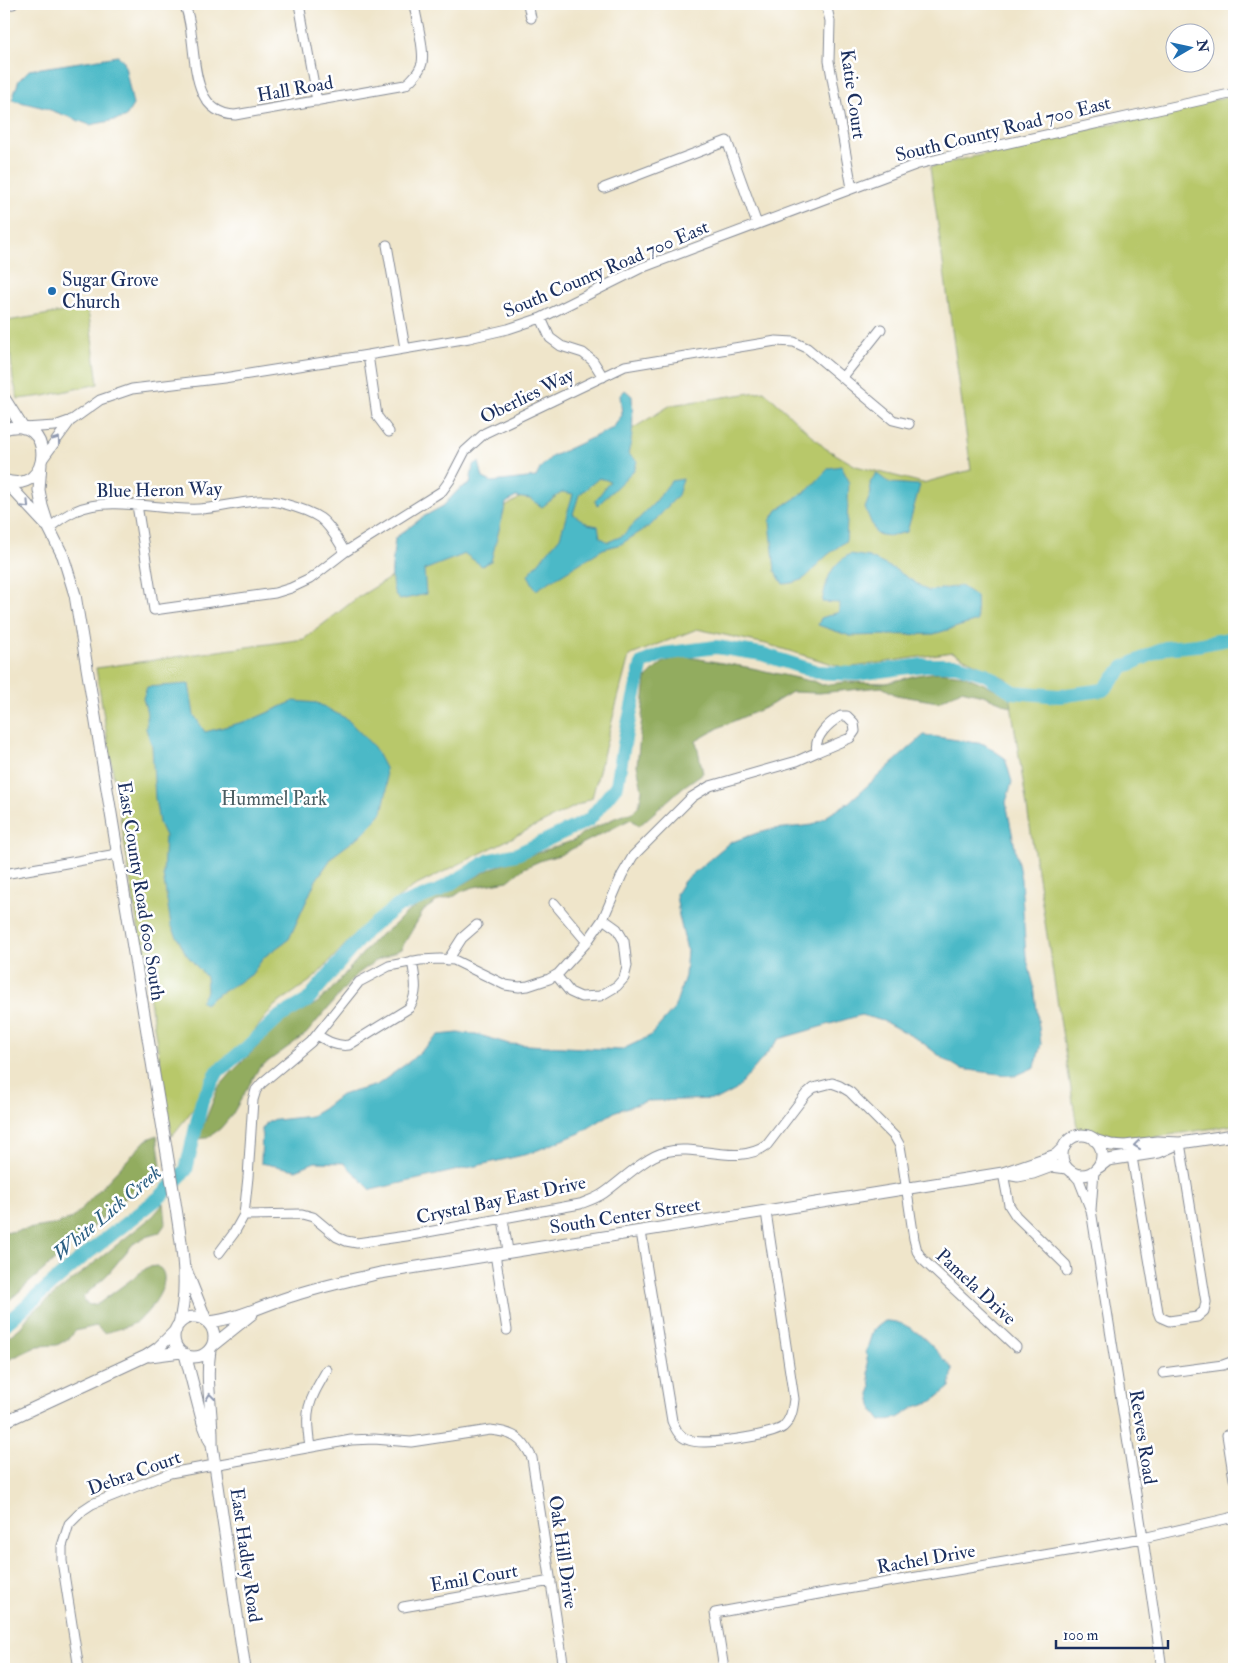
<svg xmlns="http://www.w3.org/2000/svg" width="1238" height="1673" viewBox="0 0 1238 1673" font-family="'IM FELL Double Pica',serif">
  <rect width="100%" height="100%" fill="#fff"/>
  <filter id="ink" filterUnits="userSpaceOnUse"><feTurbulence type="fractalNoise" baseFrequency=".02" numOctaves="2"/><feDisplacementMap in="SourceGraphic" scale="10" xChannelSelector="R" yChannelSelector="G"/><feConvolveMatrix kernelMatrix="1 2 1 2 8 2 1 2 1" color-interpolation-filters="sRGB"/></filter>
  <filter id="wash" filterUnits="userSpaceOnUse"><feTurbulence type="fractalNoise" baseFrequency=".0096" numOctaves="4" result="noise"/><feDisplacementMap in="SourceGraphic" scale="20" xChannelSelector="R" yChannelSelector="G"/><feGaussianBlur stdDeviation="1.12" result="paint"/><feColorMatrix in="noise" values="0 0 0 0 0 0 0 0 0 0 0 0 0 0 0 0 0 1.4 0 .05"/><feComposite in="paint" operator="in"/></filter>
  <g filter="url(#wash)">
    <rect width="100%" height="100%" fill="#efe5ca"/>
    <path fill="#b8c86b" stroke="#6a7c64" d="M 1234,95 L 1234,1125 L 1150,1138 L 1078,1134 L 1007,679 L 952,652 L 846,668 L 766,644 L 697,629 L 629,656 L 592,798 L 411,888 L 358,931 L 313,979 L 274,1006 L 172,1136 L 96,668 L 304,639 L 357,598 L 671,405 L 764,391 L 825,448 L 856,466 L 923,483 L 971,470 L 930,167 Z
      M 87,308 L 90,322 L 98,384 L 44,396 L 18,399 L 13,379 L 7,321 Z"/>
    <path fill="#92ac5f" stroke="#566e5e" d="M 688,657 L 752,668 L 810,681 L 814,681 L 822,685 L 845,682 L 886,683 L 917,675 L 939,672 L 963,675 L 1010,695 L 1012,707 L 983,695 L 961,690 L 938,702 L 896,695 L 882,687 L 819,693 L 792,692 L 769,706 L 722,726 L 696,741 L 703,773 L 683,787 L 639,826 L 631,819 L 560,855 L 542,860 L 524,868 L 508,881 L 474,887 L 462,891 L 455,896 L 439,900 L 424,910 L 401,949 L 374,962 L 355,976 L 306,1034 L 259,1068 L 232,1115 L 220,1129 L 207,1138 L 198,1139 L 218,1088 L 234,1070 L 282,1022 L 317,1003 L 331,990 L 375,939 L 393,926 L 406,913 L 429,898 L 465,883 L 492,868 L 575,840 L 581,834 L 617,817 L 633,812 L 639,805 L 642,790 L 637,765 L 646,678 C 664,661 662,660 688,657 Z
      M 157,1135 L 161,1166 L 4,1305 L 4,1231 L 10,1232 L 57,1224 L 73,1218 L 146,1140 Z
      M 164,1203 L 166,1223 L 159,1233 L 145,1237 L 133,1244 L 107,1275 L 83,1297 L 84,1302 L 90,1305 L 98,1304 L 148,1267 L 157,1266 C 177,1277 150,1312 138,1321 C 129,1327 115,1330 104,1333 L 96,1326 L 75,1331 L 70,1338 L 57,1345 L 38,1346 L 4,1362 L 4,1340 L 21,1327 L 30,1314 L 153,1216 Z"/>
    <path fill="#4cb9c7" stroke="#347492" d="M 118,56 L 124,61 L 133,105 L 125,118 L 90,125 L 45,108 L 12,100 L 19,80 L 29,70 Z
      M 625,390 L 632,396 C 633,416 634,434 628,454 L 637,461 L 635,469 L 597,506 L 595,501 L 610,481 L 599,478 L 579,495 L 573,514 L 588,524 L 598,526 L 600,537 L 608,542 L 622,536 L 656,501 L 671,481 L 683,479 L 678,495 L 651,525 L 621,544 L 603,549 L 536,590 L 528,575 L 560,537 L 573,494 L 562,492 L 542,507 L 530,499 L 516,497 L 506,503 L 491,561 L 482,566 L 465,554 L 424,570 L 426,594 L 400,600 C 386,590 394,554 395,538 L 423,517 L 443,506 L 459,489 L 470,484 L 473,465 L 479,462 L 483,478 L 492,482 L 536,477 L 541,467 L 551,457 L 613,428 L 622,415 L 620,395 Z
      M 841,466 L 849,481 L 846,541 C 838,547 828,554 821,561 C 806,577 806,582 783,584 L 775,571 L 770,521 L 777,510 L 808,490 L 829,468 Z
      M 876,473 L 889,483 L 920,485 L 907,532 L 889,536 L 876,534 L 865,508 L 871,493 L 870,483 Z
      M 850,554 L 869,557 L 896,570 L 928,591 L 961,586 L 976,596 L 977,621 L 934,634 L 850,636 L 818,625 L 821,618 L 839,612 L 839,603 L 822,602 C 827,580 829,566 850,554 Z
      M 189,684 L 194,715 L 205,732 L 251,720 L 294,701 L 317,703 L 347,719 L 374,747 L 385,768 L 387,790 L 382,812 L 365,832 L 333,856 L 316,880 L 289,939 L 264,957 L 251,975 L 215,996 L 205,1004 L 200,1001 L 207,991 L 206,977 L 186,954 L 171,925 L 163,875 L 165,836 L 159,823 L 155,798 L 152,746 L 146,729 L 147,713 L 143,698 L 147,687 Z
      M 924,735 L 984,744 L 1005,758 L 1012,782 L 1006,802 L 1021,879 L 1026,956 L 1034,986 L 1041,1044 L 1035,1067 L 1015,1076 L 961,1069 L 941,1057 L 919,1040 L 883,1021 L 861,1015 L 779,1039 L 736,1090 L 719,1099 L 647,1101 L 616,1111 L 580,1133 L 528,1154 L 371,1190 L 344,1163 L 315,1162 L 296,1170 L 261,1163 L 262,1129 L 268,1121 L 311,1116 L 323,1109 L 341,1095 L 377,1085 L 410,1061 L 439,1035 L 458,1033 L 476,1034 L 509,1044 L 621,1050 L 650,1036 L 674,1009 L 685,976 L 687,950 L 679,916 L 676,894 L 684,881 L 729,843 L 766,830 L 813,825 L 849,802 Z
      M 885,1321 C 914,1320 935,1350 953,1369 L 950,1387 L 933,1401 L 915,1407 L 898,1418 L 881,1421 L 873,1411 L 870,1395 L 871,1387 L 866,1352 L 873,1330 Z"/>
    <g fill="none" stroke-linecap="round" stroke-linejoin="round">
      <path stroke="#4cb9c7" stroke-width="14" d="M 4,1325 L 84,1256 L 161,1196 L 186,1170 L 202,1101 L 218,1071 L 245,1049 L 279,1017 L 307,1001 L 366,931 L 396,907 L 438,891 L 490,860 L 517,854 L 589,820 L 617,785 L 626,733 L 642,663 L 663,654 L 716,647 L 762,654 L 817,672 L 857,674 L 924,665 L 957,665 L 985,674 L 1013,692 L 1059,696 L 1103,690 L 1124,667 L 1165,648 L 1197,645 L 1234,638"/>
    </g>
  </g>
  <g filter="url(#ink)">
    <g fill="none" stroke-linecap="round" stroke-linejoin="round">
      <defs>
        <path id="street" d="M 184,4 C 200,36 183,113 235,115 L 405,85 C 412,80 420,71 422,63 C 425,49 416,19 414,4
          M 299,4 L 317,101
          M 528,4 L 531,18
          M 826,4 L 830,21 L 829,61 L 852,188
          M 4,5 L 13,4
          M 604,188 L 727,141 L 757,224
          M 387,245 L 405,348
          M 541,318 L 550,338 L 561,346 L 583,353 L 593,361 L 603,377
          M 368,355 L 377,416 L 389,432
          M 842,378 L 881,329
          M 24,428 L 55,426 L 72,420 L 100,400 L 132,389 L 224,378 L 368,355 L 469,338 L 508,329 L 541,318 L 641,268 L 915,165 L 946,157 L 1234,93
          M 42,460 L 71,420
          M 137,505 L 154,610 L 275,593 L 291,588 L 310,579 L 345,552 L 442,491 L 450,480 L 465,451 L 485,433 L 625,366 L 776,341 L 794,342 L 807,348 L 893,420 L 909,424
          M 49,528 C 57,522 65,515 75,511 C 111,495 160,511 199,509 C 227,508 257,495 285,504 C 296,507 311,512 320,518 C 331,526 338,541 345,552
          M 841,716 L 847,716 L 854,723 L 855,731 L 850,738 L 817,752 C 813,737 829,723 841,716 Z
          M 4,874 L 117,854
          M 554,903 L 587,942
          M 448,960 L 462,938 L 477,925
          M 556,975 L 570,992 L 581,997 L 600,996 L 617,986 L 624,978 L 627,966 L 624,941 L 617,929 L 603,919
          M 317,1035 C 327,1041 337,1047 349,1045 L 409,1008 C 419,992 415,979 412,961
          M 1132,1157 L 1158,1312 L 1160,1317 L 1169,1321 L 1197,1317 L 1204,1311 L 1206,1302 L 1180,1143
          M 1094,1171 L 1091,1210 L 1143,1538 L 1162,1669
          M 1072,1172 L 1079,1180 L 1090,1208
          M 1003,1173 L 1009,1205 L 1016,1216 L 1066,1265 L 1067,1271
          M 244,1215 L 302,1214 L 313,1217 L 337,1237 L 346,1241 L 357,1243 L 406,1236 L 580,1204 C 588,1201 597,1198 604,1193 C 621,1181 645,1157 665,1152 C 698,1143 737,1167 767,1145 L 806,1094 L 813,1088 L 832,1083 L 840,1086 L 850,1092 L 895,1137 L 900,1146 L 902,1158 L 914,1239 L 917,1251 L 922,1259 L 1016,1347
          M 503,1219 L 508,1251
          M 641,1232 L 672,1421 C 676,1430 679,1437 689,1440 C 703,1446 771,1436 783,1427 C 791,1420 793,1410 794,1399 L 766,1212
          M 219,1253 L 234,1233 L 244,1215 L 248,1177 L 253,1100 L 256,1090 L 262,1083 L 311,1042 L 359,982 L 389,966 L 420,960 L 440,959 L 454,960 L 505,985 L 519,987 L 528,986 L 549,979 L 558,974 L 587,942 L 603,919 L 622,875 L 633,856 L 692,797 L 710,786 L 797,761 L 817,752
          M 495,1254 L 507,1330
          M 1163,1373 L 1223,1365 L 1234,1361
          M 1227,1435 L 1234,1479
          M 310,1447 C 304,1409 308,1403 327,1370
          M 403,1607 L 551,1581
          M 79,1669 L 62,1561 L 62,1546 L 69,1524 L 83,1510 L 92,1504 L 170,1473 L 351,1440 L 374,1439 L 411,1442 L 490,1430 C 512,1432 522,1437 532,1458 L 564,1669
          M 724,1669 L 715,1613 L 824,1593 L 1143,1538 L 1234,1517"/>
        <path id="secondary" d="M 4,398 L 23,428
          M 4,429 C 56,412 53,498 4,480
          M 41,464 L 39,490 L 42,506 L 49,528 L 63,556 L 75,595 L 175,1202 C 181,1242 190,1284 179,1324
          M 4,480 L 46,525
          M1062 1155a20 20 0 1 1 40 0a20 20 0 1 1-40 0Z
          M 1094,1140 L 1111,1145 L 1125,1146 L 1157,1142 L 1180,1143 L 1234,1135
          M 1099,1167 L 1108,1160 L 1159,1152 L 1175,1145
          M 1007,1174 L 1018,1176 L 1033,1173 L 1052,1166 L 1067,1168
          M 186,1270 L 206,1320
          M174 1337a20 20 0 1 1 40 0a20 20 0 1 1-40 0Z
          M 208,1322 C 239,1319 265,1304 295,1295 C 323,1286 352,1280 380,1273 L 1003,1173 L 1056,1155 L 1065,1146
          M 212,1346 L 252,1314
          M 210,1350 C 205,1382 213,1413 212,1445 L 245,1669
          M 185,1354 L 203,1423 L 210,1441
          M 150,1356 L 181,1352
          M 4,1422 L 146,1356 L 158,1348 L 176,1330"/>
      </defs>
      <use href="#street" stroke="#858a94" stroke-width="11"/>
      <use href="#secondary" stroke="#858a94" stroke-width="13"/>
      <use href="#street" stroke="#fff" stroke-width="9"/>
      <use href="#secondary" stroke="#fff" stroke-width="11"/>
    </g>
    <defs><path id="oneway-chevron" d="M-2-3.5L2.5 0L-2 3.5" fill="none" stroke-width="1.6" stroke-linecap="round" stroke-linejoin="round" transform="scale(1.25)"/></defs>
    <g stroke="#8d97ae">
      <use href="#oneway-chevron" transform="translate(57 440) rotate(-54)"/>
      <use href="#oneway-chevron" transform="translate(26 505) rotate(46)"/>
      <use href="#oneway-chevron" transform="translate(1137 1145) rotate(173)"/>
      <use href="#oneway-chevron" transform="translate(210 1397) rotate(-97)"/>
    </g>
  </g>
  <circle fill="#1f6fb2" stroke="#fff" stroke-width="2" cx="52" cy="291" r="5"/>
  <g text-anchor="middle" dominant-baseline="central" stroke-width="5" stroke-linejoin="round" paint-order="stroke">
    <g font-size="19" fill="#1b2f5e" stroke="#fff">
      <text transform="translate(295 89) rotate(-10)">Hall Road</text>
      <text transform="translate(853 94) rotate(82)">Katie Court</text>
      <text transform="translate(1003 129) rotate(-14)">South County Road 700 East</text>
      <text transform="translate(606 269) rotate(-23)">South County Road 700 East</text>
      <text transform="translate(527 396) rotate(-26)">Oberlies Way</text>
      <text transform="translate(159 490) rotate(-1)">Blue Heron Way</text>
      <text transform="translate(141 891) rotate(81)">East County Road 600 South</text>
      <text transform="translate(501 1200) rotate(-12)">Crystal Bay East Drive</text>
      <text transform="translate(625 1216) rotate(-9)">South Center Street</text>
      <text transform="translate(976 1287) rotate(43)">Pamela Drive</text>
      <text transform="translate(1143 1437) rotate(81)">Reeves Road</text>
      <text transform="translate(134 1473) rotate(-20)">Debra Court</text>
      <text transform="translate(563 1552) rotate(82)">Oak Hill Drive</text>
      <text transform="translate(246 1555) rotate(82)">East Hadley Road</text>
      <text transform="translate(926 1559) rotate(-10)">Rachel Drive</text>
      <text transform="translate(474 1578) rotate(-10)">Emil Court</text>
    </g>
    <g font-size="19" fill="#1b2f5e" stroke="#fff" text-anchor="start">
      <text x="62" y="280">Sugar Grove<tspan x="62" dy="22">Church</tspan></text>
    </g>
    <g font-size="19" fill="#4a5d62" stroke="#fff">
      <text x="274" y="799">Hummel Park</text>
    </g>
    <g font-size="20" font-style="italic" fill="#2c5f83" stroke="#fff">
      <text transform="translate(107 1213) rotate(-40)">White Lick Creek</text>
    </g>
  </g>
  <rect width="1238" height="1673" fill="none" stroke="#fff" stroke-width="20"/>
  <g transform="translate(1190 48) rotate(81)"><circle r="24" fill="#ffffff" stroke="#a4acbf"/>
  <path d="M0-4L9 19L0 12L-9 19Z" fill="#1f6fb2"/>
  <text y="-8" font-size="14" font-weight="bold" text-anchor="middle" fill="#1b2f5e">N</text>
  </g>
  <path d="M1056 1640v8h112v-8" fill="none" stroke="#1b2f5e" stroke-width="2.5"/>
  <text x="1063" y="1640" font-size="15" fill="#1b2f5e" stroke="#ffffff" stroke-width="4" paint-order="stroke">100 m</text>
</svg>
